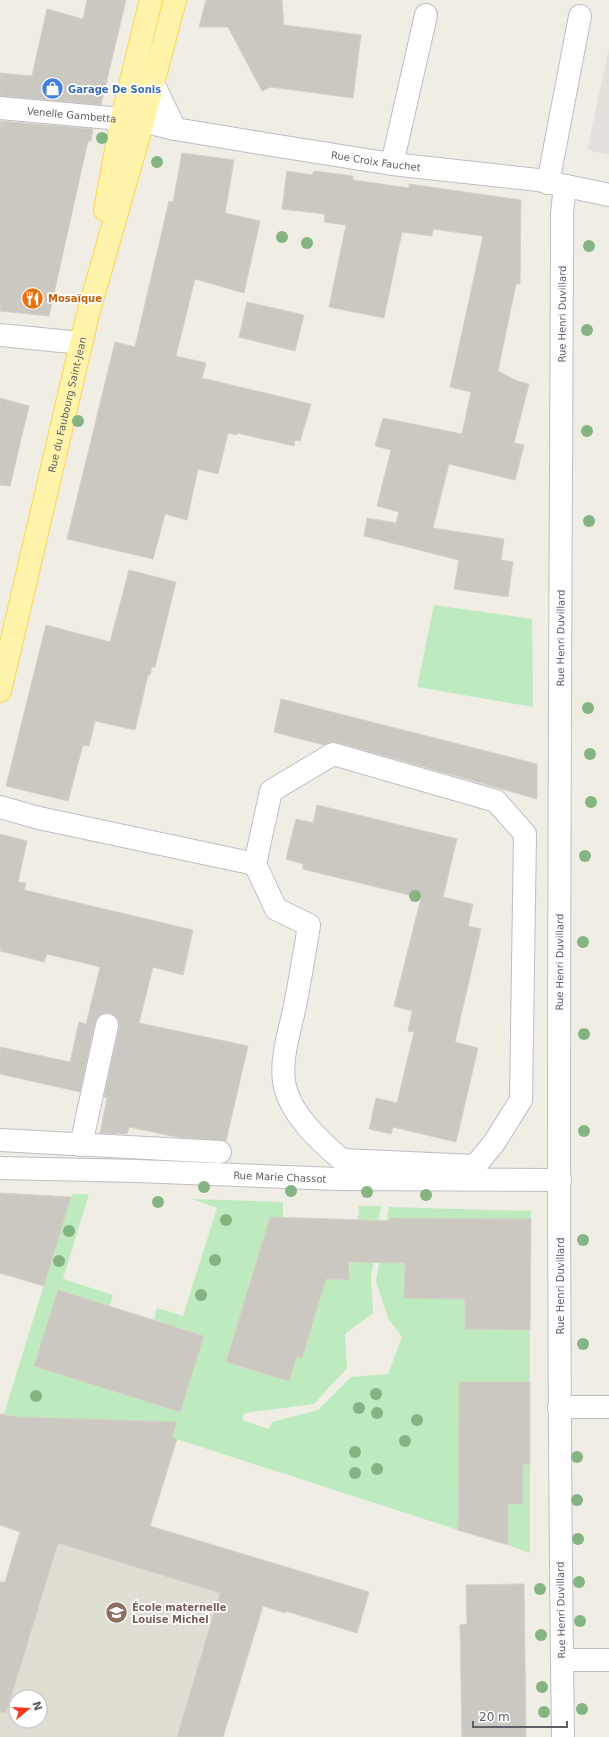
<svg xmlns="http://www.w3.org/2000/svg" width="609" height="1737" viewBox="0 0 609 1737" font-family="'DejaVu Sans',sans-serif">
  <rect width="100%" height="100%" fill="#f0eee4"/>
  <path fill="#e4e1dc" d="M 609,48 L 609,155 L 587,150 Z"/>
  <path fill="#e0ddd3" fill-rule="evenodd" d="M 41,1518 L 231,1574 L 182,1737 L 0,1737 L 0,1651 ZM 16,1697 L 40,1697 L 40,1721 L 16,1721 Z"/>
  <path fill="#beeac0" d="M 434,605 L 532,619 L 533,707 L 417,687 Z
    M 72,1194 L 89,1194 L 63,1279 L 113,1295 L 110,1306 L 58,1290 L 34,1366 L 180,1412 L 204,1336 L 154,1320 L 157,1308 L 183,1316 L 217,1208 L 192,1199 L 283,1202 L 283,1217 L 270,1217 L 297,1356 L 302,1358 L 326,1279 L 349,1280 C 350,1255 358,1231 359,1206 L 381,1206 L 371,1278 L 373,1313 L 345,1334 L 347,1368 L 314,1404 L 244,1413 L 242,1420 L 269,1429 L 272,1422 L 318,1410 L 351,1377 L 388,1374 L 402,1337 L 388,1318 L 376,1281 L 389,1207 L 531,1211 L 531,1219 L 405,1218 L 404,1284 L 465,1292 L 465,1329 L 530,1330 L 530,1382 L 459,1382 L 458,1530 L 118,1420 L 18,1417 L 4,1414 Z
    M 523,1464 L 530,1464 L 530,1553 L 508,1545 L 508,1504 L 523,1504 Z"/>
  <path fill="#cbc8c1" stroke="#d6d0c2" d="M 87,0 L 126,0 L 101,105 L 0,96 L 0,73 L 32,76 L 47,9 L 83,19 Z
    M 206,0 L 282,0 L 284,25 L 361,35 L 353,98 L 271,87 L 262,91 L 228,27 L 199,27 Z
    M 0,121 L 93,129 L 91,141 L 88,141 L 49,316 L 0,311 Z
    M 182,153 L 234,160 L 225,213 L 260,221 L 244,293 L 195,279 L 176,356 L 206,363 L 202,378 L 311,404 L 300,441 L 295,440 L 294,446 L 237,433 L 237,435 L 228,433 L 218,474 L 198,469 L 187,520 L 165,514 L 153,559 L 67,539 L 115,342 L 135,347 L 169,201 L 173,202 Z
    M 287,171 L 312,175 L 314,171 L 353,176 L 353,180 L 409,188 L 409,184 L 521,200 L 520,284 L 516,284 L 498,371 L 517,381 L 529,384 L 514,443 L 524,445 L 515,480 L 449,464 L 433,528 L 504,539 L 501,560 L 513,562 L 508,597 L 454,589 L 459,560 L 364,536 L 367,518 L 396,523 L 399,512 L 377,506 L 391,450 L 375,446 L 383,418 L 462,434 L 471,392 L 450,387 L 483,236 L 433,229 L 432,236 L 402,232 L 384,318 L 329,307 L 346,225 L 324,222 L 325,214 L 282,209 Z
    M 247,302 L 304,315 L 295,351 L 239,337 Z
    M 0,398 L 29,406 L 10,486 L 0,485 Z
    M 129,570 L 176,582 L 155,667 L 152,667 L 150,675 L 148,675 L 135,730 L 95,721 L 89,746 L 83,745 L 68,801 L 6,786 L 46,625 L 110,642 Z
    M 281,699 L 537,764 L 537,799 L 336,742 L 331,742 L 324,745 L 274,732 Z
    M 317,805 L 457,839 L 443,897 L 473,904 L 468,926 L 481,929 L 455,1042 L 478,1048 L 456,1142 L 393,1127 L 391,1134 L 369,1129 L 376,1098 L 397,1103 L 414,1032 L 408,1031 L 412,1011 L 394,1006 L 421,898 L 303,869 L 303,864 L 286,859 L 296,819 L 313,823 Z
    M 0,834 L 27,841 L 18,882 L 26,883 L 24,890 L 193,930 L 183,975 L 153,967 L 139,1023 L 248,1046 L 226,1141 L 177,1137 L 129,1127 L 127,1134 L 100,1133 L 107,1098 L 104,1097 L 119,1028 L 119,1021 L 115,1016 L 110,1013 L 103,1013 L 98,1017 L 95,1022 L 80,1092 L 0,1074 L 0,1047 L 70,1062 L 79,1022 L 86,1024 L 100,967 L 47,954 L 44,962 L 0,951 Z
    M 0,1193 L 71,1197 L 44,1286 L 0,1273 Z
    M 270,1217 L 390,1221 L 390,1218 L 531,1219 L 530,1330 L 465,1329 L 465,1299 L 404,1298 L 405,1263 L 349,1262 L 349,1280 L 326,1279 L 302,1358 L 297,1356 L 289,1381 L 226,1362 Z
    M 58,1290 L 204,1336 L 180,1412 L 34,1366 Z
    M 459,1382 L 530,1382 L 530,1464 L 523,1464 L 523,1504 L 508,1504 L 508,1545 L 458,1530 Z
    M 0,1414 L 18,1417 L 177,1422 L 172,1437 L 177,1439 L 150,1526 L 369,1592 L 357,1633 L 286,1611 L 285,1613 L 263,1606 L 223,1737 L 177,1737 L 220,1593 L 58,1543 L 6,1713 L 0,1712 L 0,1582 L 5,1582 L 20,1532 L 0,1525 Z
    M 524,1584 L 526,1737 L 462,1737 L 460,1625 L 467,1624 L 466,1585 Z"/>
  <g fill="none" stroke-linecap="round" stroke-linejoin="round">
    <defs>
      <g id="minor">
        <path d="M 153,83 L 175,129"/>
        <path id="s1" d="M 0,108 L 143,121 L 175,129 L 272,145 L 392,164 L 538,180 L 609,195"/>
        <path d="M 392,164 L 426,15"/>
        <path d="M 548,183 L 580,16"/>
        <path d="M 0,335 L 81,343"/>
        <path d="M 0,807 L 39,818 L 255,864 L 276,909 L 309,925 C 305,952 300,979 295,1006 C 290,1030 279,1062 285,1087 C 292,1116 320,1141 342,1160 L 475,1166 L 494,1143 L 521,1100 L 525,834 L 496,801 L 333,754 L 271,791 L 255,864"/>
        <path d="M 0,1140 L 220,1152"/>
        <path d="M 81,1145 L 107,1025"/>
        <path id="s2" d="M 0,1168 L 137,1171 L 337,1179 L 560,1180"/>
        <path d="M 559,1407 L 609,1407"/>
        <path d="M 562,1660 L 609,1660"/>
        <path id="s3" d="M 563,1737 C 556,1240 560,743 562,245 L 562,213 L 565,186"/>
      </g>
      <g id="major">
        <path d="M 105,210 L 122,118 L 151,0"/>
        <path id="s4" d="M 0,691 L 88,314 L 143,121 L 175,0"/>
      </g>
    </defs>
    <use href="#minor" stroke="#bcbec4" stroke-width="24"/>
    <use href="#major" stroke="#ffd24e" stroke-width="24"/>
    <use href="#minor" stroke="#fff" stroke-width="22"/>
    <use href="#major" stroke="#fff4aa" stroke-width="22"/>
  </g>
  <g fill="#84b482">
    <circle cx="102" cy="138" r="6"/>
    <circle cx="157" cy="162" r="6"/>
    <circle cx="282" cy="237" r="6"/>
    <circle cx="307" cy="243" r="6"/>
    <circle cx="589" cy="246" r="6"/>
    <circle cx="587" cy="330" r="6"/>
    <circle cx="78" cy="421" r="6"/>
    <circle cx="587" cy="431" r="6"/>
    <circle cx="589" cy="521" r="6"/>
    <circle cx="588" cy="708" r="6"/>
    <circle cx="590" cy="754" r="6"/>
    <circle cx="591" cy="802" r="6"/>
    <circle cx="585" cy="856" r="6"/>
    <circle cx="415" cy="896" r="6"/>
    <circle cx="583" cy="942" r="6"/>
    <circle cx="584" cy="1034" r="6"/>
    <circle cx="584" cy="1131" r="6"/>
    <circle cx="204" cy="1187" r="6"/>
    <circle cx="291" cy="1191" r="6"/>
    <circle cx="367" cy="1192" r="6"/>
    <circle cx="426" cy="1195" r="6"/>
    <circle cx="158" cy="1202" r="6"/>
    <circle cx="226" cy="1220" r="6"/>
    <circle cx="69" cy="1231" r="6"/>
    <circle cx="583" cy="1240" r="6"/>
    <circle cx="215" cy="1260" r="6"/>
    <circle cx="59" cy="1261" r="6"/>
    <circle cx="201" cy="1295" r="6"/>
    <circle cx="583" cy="1344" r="6"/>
    <circle cx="376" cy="1394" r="6"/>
    <circle cx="36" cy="1396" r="6"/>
    <circle cx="359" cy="1408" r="6"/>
    <circle cx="377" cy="1413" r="6"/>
    <circle cx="417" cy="1420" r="6"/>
    <circle cx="405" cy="1441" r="6"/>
    <circle cx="355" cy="1452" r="6"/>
    <circle cx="577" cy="1457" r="6"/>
    <circle cx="377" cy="1469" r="6"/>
    <circle cx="355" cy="1473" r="6"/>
    <circle cx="577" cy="1500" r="6"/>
    <circle cx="578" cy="1539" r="6"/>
    <circle cx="579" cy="1582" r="6"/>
    <circle cx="540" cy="1589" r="6"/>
    <circle cx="580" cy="1621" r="6"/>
    <circle cx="541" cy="1635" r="6"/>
    <circle cx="542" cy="1687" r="6"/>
    <circle cx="582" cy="1709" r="6"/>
    <circle cx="544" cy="1712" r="6"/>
  </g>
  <defs>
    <symbol id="shop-disc" viewBox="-11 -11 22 22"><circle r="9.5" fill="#3f7fe0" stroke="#fff"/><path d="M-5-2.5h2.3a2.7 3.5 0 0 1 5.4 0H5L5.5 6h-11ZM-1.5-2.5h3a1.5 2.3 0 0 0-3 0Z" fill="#fff"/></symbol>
    <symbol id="restaurant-disc" viewBox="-11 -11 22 22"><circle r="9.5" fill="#e8710a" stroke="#fff"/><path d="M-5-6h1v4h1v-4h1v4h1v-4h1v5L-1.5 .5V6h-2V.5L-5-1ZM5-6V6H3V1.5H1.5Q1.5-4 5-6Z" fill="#fff"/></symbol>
    <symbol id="school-disc" viewBox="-11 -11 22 22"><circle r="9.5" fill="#8d6e63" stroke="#fff"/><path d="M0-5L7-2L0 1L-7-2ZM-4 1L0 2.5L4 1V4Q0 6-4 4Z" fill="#fff"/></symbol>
  </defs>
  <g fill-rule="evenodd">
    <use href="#shop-disc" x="40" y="76" width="25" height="25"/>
    <use href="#restaurant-disc" x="20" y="286" width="25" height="25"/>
    <use href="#school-disc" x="104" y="1600" width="25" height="25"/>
  </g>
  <g text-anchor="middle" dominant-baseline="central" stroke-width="3.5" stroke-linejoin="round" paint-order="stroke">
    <g font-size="10" font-weight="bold" fill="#366cbe" stroke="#fff" text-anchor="start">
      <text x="68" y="89">Garage De Sonis</text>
    </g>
    <g font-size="10" fill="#5c6066" stroke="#fff">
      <text stroke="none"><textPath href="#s1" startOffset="72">Venelle Gambetta</textPath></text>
      <text stroke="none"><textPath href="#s1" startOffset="380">Rue Croix Fauchet</textPath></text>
      <text stroke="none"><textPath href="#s3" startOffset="1423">Rue Henri Duvillard</textPath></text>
      <text stroke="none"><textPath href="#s4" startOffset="294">Rue du Faubourg Saint-Jean</textPath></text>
      <text stroke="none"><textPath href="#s3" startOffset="1099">Rue Henri Duvillard</textPath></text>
      <text stroke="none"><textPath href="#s3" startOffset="775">Rue Henri Duvillard</textPath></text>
      <text stroke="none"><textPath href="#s2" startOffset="280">Rue Marie Chassot</textPath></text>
      <text transform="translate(560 1286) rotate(-90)">Rue Henri Duvillard</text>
      <text transform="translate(561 1610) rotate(-91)">Rue Henri Duvillard</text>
    </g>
    <g font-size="10" font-weight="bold" fill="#c56008" stroke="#fff" text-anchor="start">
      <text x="48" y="298">Mosaïque</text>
    </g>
    <g font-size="10" font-weight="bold" fill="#785e54" stroke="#fff" text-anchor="start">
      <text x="132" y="1607">École maternelle<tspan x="132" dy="12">Louise Michel</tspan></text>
    </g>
  </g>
  <g transform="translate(28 1709) rotate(72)"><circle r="19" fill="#ffffff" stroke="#bebfc2"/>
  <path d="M0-3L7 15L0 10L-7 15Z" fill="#fa3720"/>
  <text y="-6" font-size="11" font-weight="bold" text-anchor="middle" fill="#5c6066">N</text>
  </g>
  <path d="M473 1721v6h94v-6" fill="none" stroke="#5c6066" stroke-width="2"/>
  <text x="479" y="1721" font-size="12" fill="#5c6066" stroke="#ffffff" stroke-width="3" paint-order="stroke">20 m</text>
</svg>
